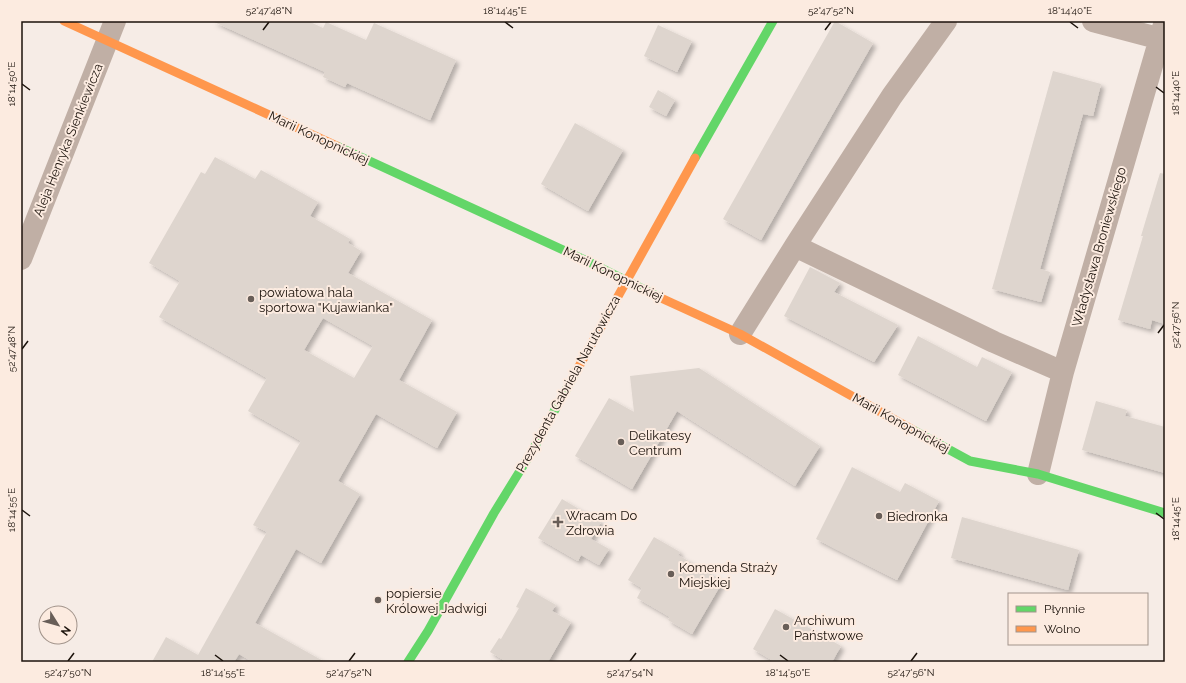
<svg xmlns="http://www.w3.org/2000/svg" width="1186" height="683" viewBox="0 0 1186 683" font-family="Raleway,sans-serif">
  <defs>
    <filter id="shadow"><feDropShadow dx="3.5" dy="3.5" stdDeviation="2" flood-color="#0004"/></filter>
  </defs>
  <rect width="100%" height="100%" fill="#f6ece6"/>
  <path fill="#ded5ce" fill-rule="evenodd" filter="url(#shadow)" d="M 212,21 L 308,21 L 323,28 L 326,22 L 366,40 L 374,23 L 456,60 L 430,120 L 347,83 L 345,87 L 323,77 L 325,72 Z
    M 835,21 L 873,43 L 761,240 L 723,219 Z
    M 658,25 L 692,41 L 677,72 L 644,56 Z
    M 1053,71 L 1101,84 L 1093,116 L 1083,114 L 1040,269 L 1050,272 L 1041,302 L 992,289 Z
    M 658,90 L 675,100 L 666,116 L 649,107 Z
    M 575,123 L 623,150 L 588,211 L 541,184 Z
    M 215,157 L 255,179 L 261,170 L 318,202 L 310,216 L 350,239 L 348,243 L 361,251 L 348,273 L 432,320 L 399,380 L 457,412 L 437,448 L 376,414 L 338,481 L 360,494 L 321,563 L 296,549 L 255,623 L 325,662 L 253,662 L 239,654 L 234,662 L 152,662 L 166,637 L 198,655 L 267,532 L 253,525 L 301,441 L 248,411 L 267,378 L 159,317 L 180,281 L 149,263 L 201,172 L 205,174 ZM 323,318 L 373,346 L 354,378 L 304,350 Z
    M 1160,173 L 1165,174 L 1165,324 L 1152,320 L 1150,329 L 1118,320 L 1143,236 L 1141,236 Z
    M 810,267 L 840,283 L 834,292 L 898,325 L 874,362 L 784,316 Z
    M 918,336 L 977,367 L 982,357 L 1012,372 L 986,421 L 898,375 Z
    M 699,368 L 820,446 L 795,486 L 677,411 L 632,489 L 575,456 L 609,398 L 634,412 L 630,376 Z
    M 1096,401 L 1127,410 L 1125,416 L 1165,427 L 1165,473 L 1082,450 Z
    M 852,467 L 900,492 L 905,483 L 939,501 L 897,580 L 816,539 Z
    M 562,499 L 601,522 L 591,539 L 609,549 L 599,565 L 581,555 L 578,561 L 538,538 Z
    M 962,517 L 1079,550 L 1068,590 L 951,558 Z
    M 654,537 L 680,552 L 678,555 L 723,581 L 692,634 L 668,620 L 670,617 L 637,598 L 642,588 L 628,580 Z
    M 526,588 L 556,605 L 552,611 L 571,622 L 548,662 L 507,662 L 490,652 L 499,638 L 501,639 L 519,608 L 516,607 Z
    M 775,609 L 841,646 L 832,662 L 775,662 L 753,649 Z"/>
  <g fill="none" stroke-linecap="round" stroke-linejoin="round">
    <path stroke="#c0afa5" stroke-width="22" d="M 1093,21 L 1165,40
      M 795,246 L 892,96 L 946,21
      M 21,259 L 115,21
      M 740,334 L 795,246 L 994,342 L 1063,372
      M 1038,474 L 1063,372 L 1165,21"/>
    <path stroke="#63d668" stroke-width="9" d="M 337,146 L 585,260 L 661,298
      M 695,158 L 773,21
      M 913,430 L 970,461 L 1038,474 L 1165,513
      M 408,662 L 428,631 L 494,513 L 531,453 L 577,370"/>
    <path stroke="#ff974d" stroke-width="9" d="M 64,21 L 337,146
      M 661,298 L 740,334 L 913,430
      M 577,370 L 695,158"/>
  </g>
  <path fill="none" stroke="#1b120b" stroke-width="1.5" d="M 505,22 L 513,28M 1070,22 L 1078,28M 263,30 L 269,22M 825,30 L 831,22M 22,84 L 30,90M 1156,87 L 1164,93M 1158,333 L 1164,325M 22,349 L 28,341M 22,510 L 30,516M 1156,513 L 1164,519M 215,655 L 223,661M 780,655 L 788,661M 68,661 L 74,653M 349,661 L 355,653M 630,661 L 636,653M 911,661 L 917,653"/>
  <g fill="#685e58" stroke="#fcebe0" stroke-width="1.5">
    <circle cx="251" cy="299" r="4"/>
    <circle cx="621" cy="442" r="4"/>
    <circle cx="879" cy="516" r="4"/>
    <path d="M556 516h4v4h4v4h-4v4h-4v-4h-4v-4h4z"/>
    <circle cx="671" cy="574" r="4"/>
    <circle cx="378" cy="600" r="4"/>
    <circle cx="786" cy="627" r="4"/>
  </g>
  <g text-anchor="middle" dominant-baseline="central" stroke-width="4" stroke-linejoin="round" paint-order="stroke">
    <g font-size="13" fill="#1b120b" stroke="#fcebe0">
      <text transform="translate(319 138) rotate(25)">Marii Konopnickiej</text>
      <text transform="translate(68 140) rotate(-68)">Aleja Henryka Sienkiewicza</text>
      <text transform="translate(1099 247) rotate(-74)">Władysława Broniewskiego</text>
      <text transform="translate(613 274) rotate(26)">Marii Konopnickiej</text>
      <text transform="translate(568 384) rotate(-61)">Prezydenta Gabriela Narutowicza</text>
      <text transform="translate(901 423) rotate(29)">Marii Konopnickiej</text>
    </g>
    <g font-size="13" fill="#1b120b" stroke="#fcebe0" text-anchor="start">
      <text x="259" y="292">powiatowa hala<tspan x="259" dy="15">sportowa "Kujawianka"</tspan></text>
      <text x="629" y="435">Delikatesy<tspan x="629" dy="15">Centrum</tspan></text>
      <text x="566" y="515">Wracam Do<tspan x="566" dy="15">Zdrowia</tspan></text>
      <text x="887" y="516">Biedronka</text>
      <text x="679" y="567">Komenda Straży<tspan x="679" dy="15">Miejskiej</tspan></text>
      <text x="386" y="593">popiersie<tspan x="386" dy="15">Królowej Jadwigi</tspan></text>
      <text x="794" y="620">Archiwum<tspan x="794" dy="15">Państwowe</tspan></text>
    </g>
  </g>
  <rect width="1186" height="683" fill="none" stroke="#fcebe0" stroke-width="44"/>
  <rect x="1008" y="593" width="140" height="52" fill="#fcebe0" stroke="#a2948b"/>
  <rect x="1016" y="606" width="20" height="6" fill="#63d668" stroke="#a2948b"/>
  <text x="1044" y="613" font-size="12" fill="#1b120b">Płynnie</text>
  <rect x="1016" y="626" width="20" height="6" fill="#ff974d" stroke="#a2948b"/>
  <text x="1044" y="633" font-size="12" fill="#1b120b">Wolno</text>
  <g transform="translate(58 625) rotate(127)"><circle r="19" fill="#fcebe0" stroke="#a2948b"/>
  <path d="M0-3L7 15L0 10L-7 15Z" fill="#685e58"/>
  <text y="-6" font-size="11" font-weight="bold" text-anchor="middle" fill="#1b120b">N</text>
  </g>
  <rect x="22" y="22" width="1142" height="639" fill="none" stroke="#1b120b" stroke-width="1.5"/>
  <g font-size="10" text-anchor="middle" fill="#1b120b">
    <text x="269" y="14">52°47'48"N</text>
    <text x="505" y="14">18°14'45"E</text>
    <text x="831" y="14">52°47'52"N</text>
    <text x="1070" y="14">18°14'40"E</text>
    <text transform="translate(11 84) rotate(-90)" y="4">18°14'50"E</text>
    <text transform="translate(1175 93) rotate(-90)" y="4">18°14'40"E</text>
    <text transform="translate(1175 325) rotate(-90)" y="4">52°47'56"N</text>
    <text transform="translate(11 349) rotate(-90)" y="4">52°47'48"N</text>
    <text transform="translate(11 510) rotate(-90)" y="4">18°14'55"E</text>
    <text transform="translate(1175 519) rotate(-90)" y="4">18°14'45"E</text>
    <text x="68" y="676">52°47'50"N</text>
    <text x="223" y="676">18°14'55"E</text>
    <text x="349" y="676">52°47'52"N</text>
    <text x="630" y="676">52°47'54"N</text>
    <text x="788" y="676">18°14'50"E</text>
    <text x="911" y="676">52°47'56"N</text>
  </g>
</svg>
